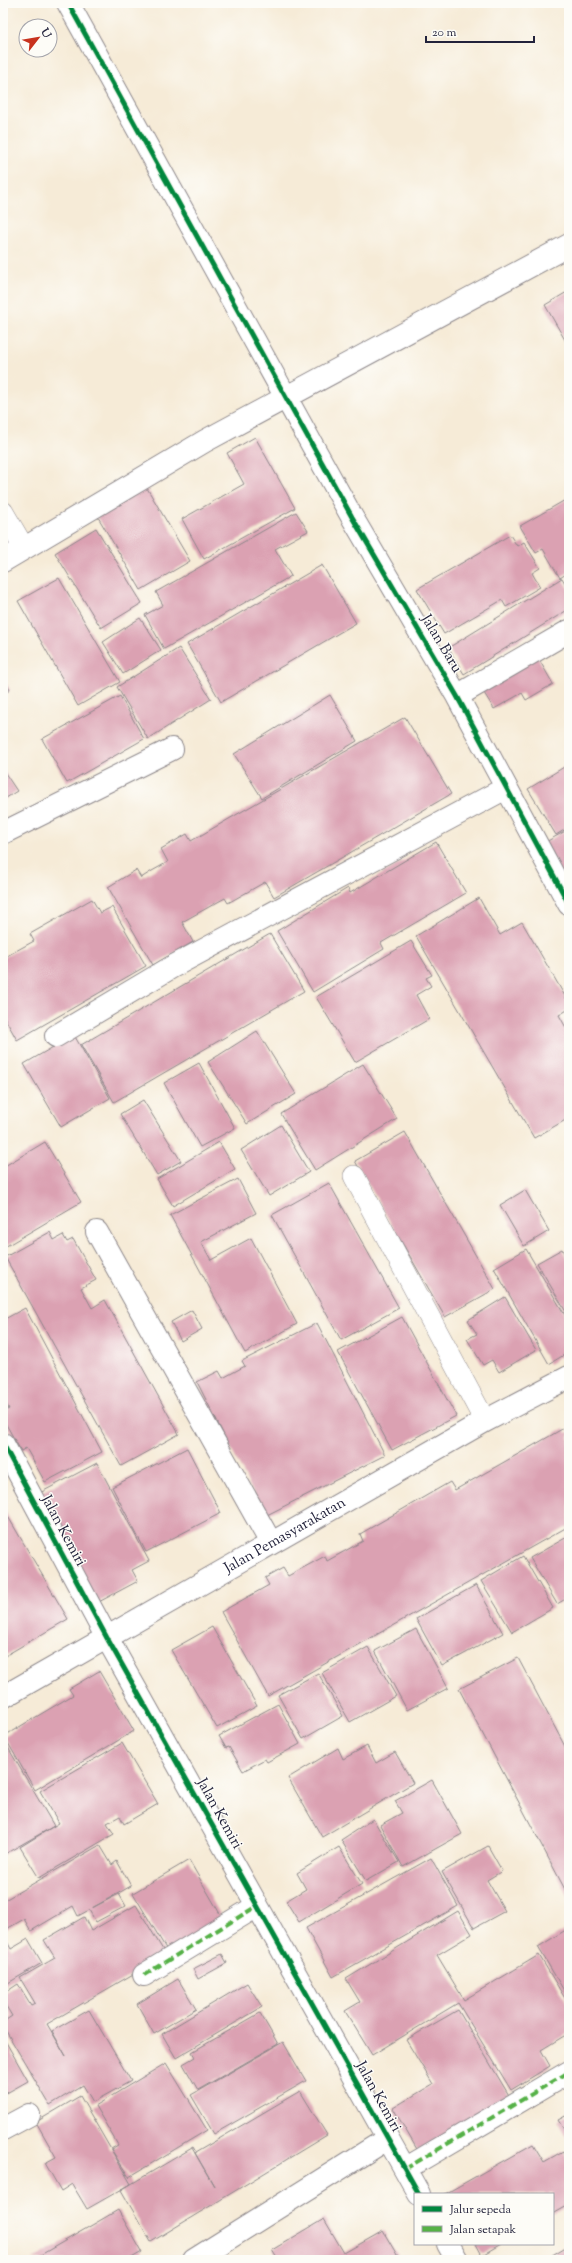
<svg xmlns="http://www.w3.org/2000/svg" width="572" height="2263" viewBox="0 0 572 2263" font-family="'Sorts Mill Goudy',serif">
  <rect width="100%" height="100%" fill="#fdfcf7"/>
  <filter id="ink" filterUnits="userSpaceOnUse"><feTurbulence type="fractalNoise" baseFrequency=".025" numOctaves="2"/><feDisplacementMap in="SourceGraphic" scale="8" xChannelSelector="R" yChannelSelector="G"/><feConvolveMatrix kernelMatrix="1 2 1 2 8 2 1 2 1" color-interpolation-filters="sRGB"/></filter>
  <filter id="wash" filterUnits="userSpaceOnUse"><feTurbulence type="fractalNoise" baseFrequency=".012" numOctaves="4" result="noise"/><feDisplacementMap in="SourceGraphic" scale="16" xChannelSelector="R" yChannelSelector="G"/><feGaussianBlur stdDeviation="0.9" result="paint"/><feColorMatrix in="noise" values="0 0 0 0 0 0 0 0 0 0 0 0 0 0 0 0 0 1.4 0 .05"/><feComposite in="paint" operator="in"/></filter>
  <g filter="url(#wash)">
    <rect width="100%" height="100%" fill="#f6ebd7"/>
    <g id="blocks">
      <path fill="#dba1b2" d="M 567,292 L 569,295 L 569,347 L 545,305 Z
        M 255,437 L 295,508 L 204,559 L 182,519 L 244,484 L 227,453 Z
        M 144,483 L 190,561 L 141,590 L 95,512 Z
        M 567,499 L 569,502 L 569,572 L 560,578 L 543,549 L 536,553 L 520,526 Z
        M 296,512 L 308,531 L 275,549 L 291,576 L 164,649 L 145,615 L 163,605 L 156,592 Z
        M 96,528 L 142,603 L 101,628 L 55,553 Z
        M 510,535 L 517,546 L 524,542 L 540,568 L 532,573 L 540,587 L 506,607 L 502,600 L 444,634 L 417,589 Z
        M 322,565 L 356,623 L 221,702 L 187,644 Z
        M 59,578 L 120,682 L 78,706 L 18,601 Z
        M 562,578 L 569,590 L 569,609 L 464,674 L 448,648 Z
        M 140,618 L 161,650 L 123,674 L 103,642 Z
        M 179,648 L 211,699 L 148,739 L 117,687 Z
        M 537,656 L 553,684 L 526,700 L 522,693 L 494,709 L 481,688 Z
        M 3,678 L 10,690 L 3,694 Z
        M 330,695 L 357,741 L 262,798 L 234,754 Z
        M 120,696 L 144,739 L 67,783 L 42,739 Z
        M 405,717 L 451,794 L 274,897 L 265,882 L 228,903 L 225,898 L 182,922 L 193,942 L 153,965 L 108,887 L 136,870 L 141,878 L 152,871 L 168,862 L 161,849 L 187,834 L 191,841 Z
        M 569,764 L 569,827 L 556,835 L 528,789 Z
        M 3,770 L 17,791 L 3,800 Z
        M 569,829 L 569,888 L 544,843 Z
        M 436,842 L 466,893 L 381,943 L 384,949 L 313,992 L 277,931 L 348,888 L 350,893 Z
        M 479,898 L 500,935 L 522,922 L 569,1003 L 569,1009 L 559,1015 L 569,1033 L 569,1118 L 534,1138 L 416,936 Z
        M 92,899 L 100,913 L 112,907 L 146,966 L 17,1040 L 3,1015 L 3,958 L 34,941 L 30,934 Z
        M 270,934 L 304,991 L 114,1102 L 81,1045 Z
        M 411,941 L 432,975 L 426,978 L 431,986 L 416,995 L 429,1019 L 355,1062 L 316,997 Z
        M 257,1031 L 296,1094 L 247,1124 L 208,1062 Z
        M 74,1035 L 110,1098 L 61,1127 L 24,1064 Z
        M 199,1063 L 235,1128 L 200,1147 L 164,1083 Z
        M 363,1064 L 397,1119 L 315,1170 L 281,1114 Z
        M 143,1100 L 181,1161 L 157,1175 L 120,1114 Z
        M 281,1125 L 309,1172 L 269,1196 L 241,1150 Z
        M 405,1132 L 495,1289 L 445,1317 L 355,1161 Z
        M 45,1142 L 81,1202 L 3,1248 L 3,1167 Z
        M 219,1142 L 235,1169 L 173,1206 L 157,1179 Z
        M 238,1179 L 256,1213 L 201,1242 L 211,1260 L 251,1238 L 297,1324 L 245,1353 L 170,1215 Z
        M 329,1183 L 399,1308 L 341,1340 L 272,1215 Z
        M 525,1190 L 549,1231 L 524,1246 L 500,1205 Z
        M 50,1232 L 54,1240 L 63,1235 L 67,1242 L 73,1239 L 96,1280 L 81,1288 L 92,1308 L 105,1300 L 179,1434 L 121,1466 L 5,1257 Z
        M 526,1249 L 569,1322 L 569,1352 L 549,1364 L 494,1268 Z
        M 562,1249 L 569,1262 L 569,1317 L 537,1263 Z
        M 505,1297 L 536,1350 L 499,1372 L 492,1360 L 483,1365 L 467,1339 L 477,1334 L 468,1320 Z
        M 25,1308 L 102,1452 L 45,1482 L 26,1448 L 21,1451 L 3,1419 L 3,1412 L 9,1409 L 3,1398 L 3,1320 Z
        M 192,1310 L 202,1329 L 181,1341 L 171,1322 Z
        M 402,1317 L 456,1416 L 392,1450 L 338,1352 Z
        M 317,1323 L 385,1455 L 265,1516 L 197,1382 L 219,1371 L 223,1378 L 245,1366 L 242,1361 Z
        M 564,1428 L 566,1433 L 569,1432 L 569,1526 L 268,1696 L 221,1612 L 269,1585 L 265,1578 L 283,1568 L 288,1576 L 325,1556 L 327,1561 L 363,1541 L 360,1534 L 450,1482 L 455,1490 Z
        M 187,1448 L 221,1513 L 146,1552 L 112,1487 Z
        M 97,1463 L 149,1561 L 132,1570 L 138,1581 L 95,1604 L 36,1495 Z
        M 3,1508 L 68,1619 L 3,1657 Z
        M 569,1536 L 569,1597 L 557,1604 L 530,1558 Z
        M 523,1556 L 553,1608 L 512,1632 L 481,1581 Z
        M 476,1585 L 503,1633 L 442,1666 L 416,1619 Z
        M 212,1627 L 257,1706 L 217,1728 L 171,1650 Z
        M 416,1629 L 448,1688 L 407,1710 L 375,1651 Z
        M 368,1647 L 396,1696 L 350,1722 L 322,1673 Z
        M 518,1658 L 569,1754 L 569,1897 L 459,1689 Z
        M 99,1671 L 134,1731 L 35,1790 L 4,1736 L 73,1695 L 69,1689 Z
        M 318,1673 L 343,1716 L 303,1739 L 278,1695 Z
        M 278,1704 L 300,1744 L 267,1762 L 265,1759 L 243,1771 L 229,1747 L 226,1748 L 219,1736 Z
        M 3,1739 L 54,1826 L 3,1855 Z
        M 122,1743 L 158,1804 L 124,1824 L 120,1816 L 107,1823 L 114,1834 L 39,1878 L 20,1847 L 59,1823 L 40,1791 Z
        M 367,1746 L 376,1763 L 395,1752 L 413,1783 L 322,1837 L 288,1778 L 338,1748 L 343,1759 Z
        M 432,1780 L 462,1834 L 403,1867 L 380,1825 L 402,1813 L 395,1801 Z
        M 373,1819 L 399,1862 L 366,1881 L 341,1840 Z
        M 100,1845 L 112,1865 L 117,1861 L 131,1886 L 92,1908 L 119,1894 L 126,1906 L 96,1922 L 89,1910 L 78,1916 L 73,1906 L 31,1931 L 24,1919 L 3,1931 L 3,1901 Z
        M 488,1846 L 502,1871 L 487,1880 L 505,1911 L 474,1928 L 442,1872 Z
        M 339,1847 L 362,1884 L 299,1922 L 286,1901 L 306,1889 L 297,1873 Z
        M 431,1858 L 458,1906 L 333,1977 L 306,1928 Z
        M 189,1860 L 223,1919 L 168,1952 L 133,1893 Z
        M 136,1905 L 166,1955 L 47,2024 L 66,2056 L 52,2031 L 89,2010 L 131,2081 L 93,2102 L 83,2085 L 50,2105 L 3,2026 L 3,2022 L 12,2016 L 3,2001 L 3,1994 L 18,1984 L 31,2005 L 35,2003 L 20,1978 L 55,1958 L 44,1940 L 84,1917 L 91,1931 Z
        M 458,1911 L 472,1934 L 437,1955 L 464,2000 L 539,1955 L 569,2005 L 569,2033 L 541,2050 L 550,2066 L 511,2090 L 458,2003 L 372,2055 L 345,2011 L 360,2002 L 346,1979 Z
        M 569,1928 L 569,1999 L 538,1947 Z
        M 3,1934 L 11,1949 L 28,1939 L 42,1963 L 3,1986 Z
        M 222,1954 L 227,1963 L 198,1979 L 193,1969 Z
        M 178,1979 L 196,2009 L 154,2034 L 137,2004 Z
        M 247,1983 L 262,2007 L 176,2058 L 162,2034 Z
        M 458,2010 L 510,2097 L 418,2151 L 393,2108 L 433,2084 L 406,2040 Z
        M 260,2013 L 278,2044 L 198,2090 L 183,2064 L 195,2057 L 192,2052 Z
        M 3,2037 L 28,2081 L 3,2095 Z
        M 283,2042 L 306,2081 L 214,2134 L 191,2095 Z
        M 166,2063 L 207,2130 L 129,2177 L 111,2149 L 118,2145 L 95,2106 Z
        M 300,2091 L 327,2135 L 151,2242 L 121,2190 L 192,2148 L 214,2186 L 195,2153 Z
        M 80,2096 L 131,2184 L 87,2209 L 72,2184 L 61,2191 L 45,2163 L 56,2157 L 36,2122 Z
        M 569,2114 L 569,2138 L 558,2120 Z
        M 533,2144 L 544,2162 L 563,2151 L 569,2163 L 569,2205 L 553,2214 L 553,2194 L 445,2194 Z
        M 118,2210 L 142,2252 L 128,2260 L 32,2260 Z
        M 324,2219 L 344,2253 L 383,2231 L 400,2260 L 278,2260 L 272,2250 Z
        M 476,2244 L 501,2244 L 482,2255 Z
        M 569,2245 L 569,2260 L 544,2260 Z"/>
    </g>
  </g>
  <g filter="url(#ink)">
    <use href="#blocks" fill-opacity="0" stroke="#8c8689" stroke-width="1"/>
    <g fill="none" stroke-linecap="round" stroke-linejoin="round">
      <defs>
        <path id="lane" d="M 3,512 L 24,548
          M 354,1176 L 485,1421"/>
        <path id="street" d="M 68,3 L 352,517 L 457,696 L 569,904
          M 3,561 L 205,441 L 569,245
          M 457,696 L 569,631
          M 3,833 L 172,749
          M 56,1036 L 172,967 L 506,788
          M 97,1232 L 271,1543
          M 3,1444 L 107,1638 L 419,2194
          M 144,1975 L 257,1906
          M 3,2129 L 29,2115
          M 405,2169 L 569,2072
          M 448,2244 L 457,2260
          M 194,2260 L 387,2139"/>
        <g id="secondary">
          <path id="s1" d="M 3,1697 L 485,1421 L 569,1377"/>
        </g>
      </defs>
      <use href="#lane" stroke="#8c8689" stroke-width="22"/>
      <use href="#street" stroke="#8c8689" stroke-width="24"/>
      <use href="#secondary" stroke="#8c8689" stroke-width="24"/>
      <use href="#lane" stroke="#fff" stroke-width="21"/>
      <use href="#street" stroke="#fff" stroke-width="22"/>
      <use href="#secondary" stroke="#fff" stroke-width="22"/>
      <path stroke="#55b146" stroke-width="4" stroke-dasharray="8 4" stroke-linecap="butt" d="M 144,1975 L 257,1906
        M 405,2169 L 569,2072"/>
      <defs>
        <path id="cycleway" d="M 68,3 L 352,517 L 457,696 L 569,904
          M 3,1444 L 107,1638 L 419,2194"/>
      </defs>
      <use href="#cycleway" stroke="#fdfcf7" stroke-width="8"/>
      <use href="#cycleway" stroke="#00873e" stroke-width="5"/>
    </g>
  </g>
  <g text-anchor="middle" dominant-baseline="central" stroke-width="3" stroke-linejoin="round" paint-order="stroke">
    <g font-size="15" fill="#22223b" stroke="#fdfcf7">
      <text transform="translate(441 644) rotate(59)">Jalan Baru</text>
      <text transform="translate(63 1531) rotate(62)">Jalan Kemiri</text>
      <text stroke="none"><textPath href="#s1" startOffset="325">Jalan Pemasyarakatan</textPath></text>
      <text transform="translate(219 1814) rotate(61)">Jalan Kemiri</text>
      <text transform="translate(378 2097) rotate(61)">Jalan Kemiri</text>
    </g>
  </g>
  <rect width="572" height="2263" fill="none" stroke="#fdfcf7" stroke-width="16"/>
  <rect x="414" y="2193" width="140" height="52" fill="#fdfcf7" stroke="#a5a5ac"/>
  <rect x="422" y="2206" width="20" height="6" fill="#00873e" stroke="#a5a5ac"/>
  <text x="450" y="2213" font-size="12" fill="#22223b">Jalur sepeda</text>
  <rect x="422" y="2226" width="20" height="6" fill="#55b146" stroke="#a5a5ac"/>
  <text x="450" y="2233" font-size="12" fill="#22223b">Jalan setapak</text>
  <g transform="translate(38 38) rotate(59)"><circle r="19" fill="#fdfcf7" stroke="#a5a5ac"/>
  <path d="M0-3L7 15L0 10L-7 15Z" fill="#c8321e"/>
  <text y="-6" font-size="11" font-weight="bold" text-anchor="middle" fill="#22223b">U</text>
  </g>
  <path d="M426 36v6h108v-6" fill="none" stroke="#22223b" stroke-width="2"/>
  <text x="432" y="36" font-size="12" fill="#22223b" stroke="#fdfcf7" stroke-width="3" paint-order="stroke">20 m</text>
</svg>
